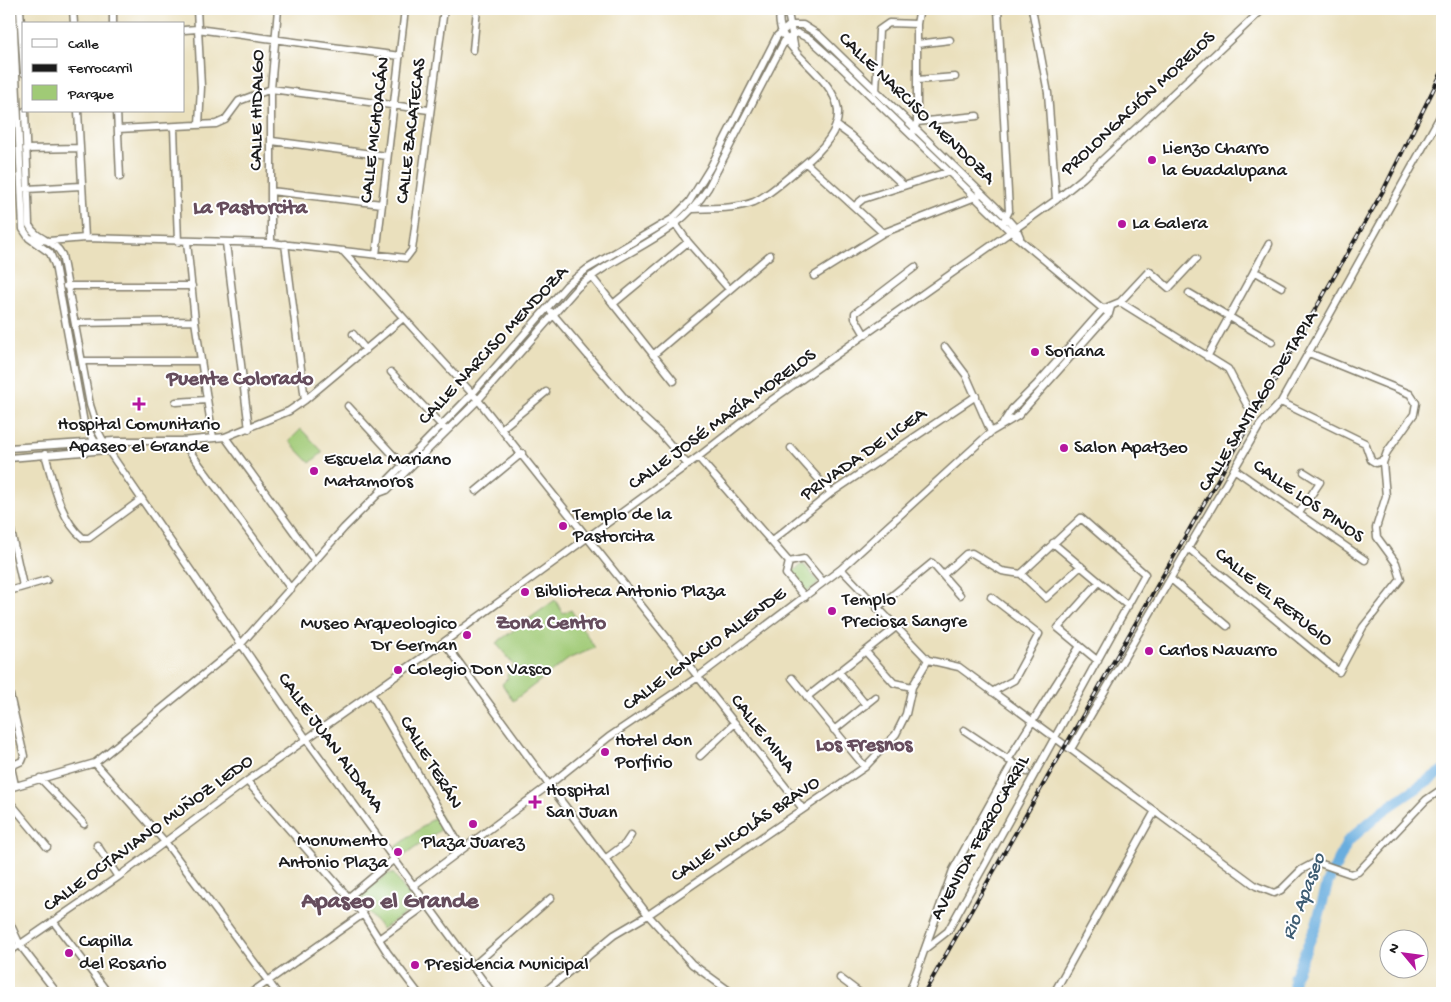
<svg xmlns="http://www.w3.org/2000/svg" width="1451" height="1002" viewBox="0 0 1451 1002" font-family="'Gochi Hand',sans-serif">
  <rect width="100%" height="100%" fill="#fff"/>
  <filter id="ink" filterUnits="userSpaceOnUse"><feTurbulence type="fractalNoise" baseFrequency=".02" numOctaves="2"/><feDisplacementMap in="SourceGraphic" scale="10" xChannelSelector="R" yChannelSelector="G"/><feConvolveMatrix kernelMatrix="1 2 1 2 8 2 1 2 1" color-interpolation-filters="sRGB"/></filter>
  <filter id="wash" filterUnits="userSpaceOnUse"><feTurbulence type="fractalNoise" baseFrequency=".0096" numOctaves="4" result="noise"/><feDisplacementMap in="SourceGraphic" scale="20" xChannelSelector="R" yChannelSelector="G"/><feGaussianBlur stdDeviation="1.12" result="paint"/><feColorMatrix in="noise" values="0 0 0 0 0 0 0 0 0 0 0 0 0 0 0 0 0 1.4 0 .05"/><feComposite in="paint" operator="in"/></filter>
  <g filter="url(#wash)">
    <rect width="100%" height="100%" fill="#eae0bd"/>
    <path fill="#a0ca76" stroke="#5e7349" d="M 301,429 L 323,452 L 310,463 L 289,441 Z
      M 801,565 L 804,565 L 818,581 L 817,585 L 806,592 L 791,578 L 791,573 Z
      M 555,600 L 563,613 L 571,610 L 595,648 L 570,658 L 513,701 L 502,684 L 508,678 L 507,675 L 514,665 L 496,643 Z
      M 439,814 L 446,826 L 398,860 L 391,851 Z
      M 393,873 L 414,903 L 413,908 L 382,929 L 358,900 L 360,894 L 388,874 Z"/>
    <g fill="none" stroke-linecap="round" stroke-linejoin="round">
      <path stroke="#69adde" stroke-width="11" d="M 1294,993 L 1294,977 L 1316,926 L 1328,882 L 1348,841 L 1384,810 L 1442,771"/>
    </g>
  </g>
  <g filter="url(#ink)">
    <g fill="none" stroke-linecap="round" stroke-linejoin="round">
      <defs>
        <path id="minor" d="M 13,9 L 23,229 L 29,238 L 50,253 L 55,265 L 84,423 L 95,442 L 108,450
          M 20,9 L 24,73
          M 73,9 L 74,24
          M 113,9 L 113,24
          M 197,9 L 201,87 L 199,125
          M 785,9 L 789,18 L 795,50
          M 998,9 L 1009,211 L 1004,221
          M 1032,9 L 1048,93 L 1056,200
          M 184,30 L 197,29 L 400,56
          M 917,44 L 950,40
          M 473,50 L 477,9
          M 917,80 L 955,77
          M 876,92 L 879,30 L 889,23 L 917,24
          M 25,111 L 29,225 C 36,240 55,240 62,255 L 90,405 L 99,433 L 108,450 L 307,740 L 492,993
          M 78,111 L 85,238
          M 117,111 L 120,177
          M 917,122 L 977,116
          M 836,125 L 851,136 L 903,185
          M 174,128 L 178,242
          M 118,129 L 216,124 L 225,120 L 239,101 L 271,89 L 429,110
          M 913,132 L 917,122 L 917,24 L 919,13 L 922,9
          M 272,141 L 387,156
          M 26,149 L 80,148
          M 806,163 L 883,233
          M 27,189 L 81,186
          M 271,191 L 382,204
          M 856,208 L 857,204 L 863,199 L 947,172
          M 693,209 C 712,208 736,209 754,202 C 771,194 787,178 802,166 C 901,89 763,64 781,9
          M 674,222 L 688,242 L 729,289
          M 29,238 L 49,241 L 85,238 L 271,243 L 406,258 L 412,250 L 444,9
          M 187,242 L 195,321 L 213,438
          M 226,243 L 249,429
          M 271,243 L 271,89 L 278,9
          M 285,244 L 305,400
          M 343,251 L 478,400 L 803,809
          M 376,255 L 405,9
          M 1254,271 L 1282,287
          M 591,276 L 674,381
          M 814,276 L 883,233 L 978,196
          M 66,286 L 192,286
          M 1189,293 L 1272,342
          M 1120,302 L 1228,369 L 1247,405
          M 613,304 L 688,242
          M 551,312 L 632,407 L 660,433 L 688,465
          M 76,323 L 195,321
          M 353,334 L 366,350
          M 865,335 L 855,318 L 855,313 L 915,267
          M 945,347 L 966,375 L 991,432
          M 653,355 L 770,255
          M 1207,357 L 1269,244
          M 82,361 L 201,361
          M 391,372 L 444,428
          M 176,402 L 207,400
          M 1281,402 L 1365,443 L 1371,460 L 1376,463 L 1384,460
          M 348,406 L 405,468
          M 1003,423 L 1012,409 L 1037,384 L 1103,309 L 1120,302 L 1149,271 L 1169,288 L 1196,259
          M 501,429 L 546,392
          M 225,437 L 315,561
          M 182,441 L 291,589
          M 9,448 L 114,441 L 182,441 L 225,437 L 289,411 L 305,400 L 402,319
          M 791,448 L 831,493
          M 45,454 C 53,481 60,520 83,538 L 89,538 L 142,499
          M 698,457 L 789,562
          M 9,458 L 107,450
          M 1234,469 L 1365,560
          M 476,491 L 522,453
          M 379,493 L 387,490 L 478,400 L 577,288 C 620,250 677,239 708,188 L 785,40 L 797,33 L 810,39 L 840,66 L 1012,233 L 1109,314
          M 1299,513 L 1320,482 L 1304,472
          M 9,522 L 23,586
          M 773,540 L 831,493 L 976,396
          M 1053,543 L 1128,606
          M 1188,548 L 1339,672 L 1363,627 L 1401,579 L 1396,563 L 1377,537 L 1376,528 L 1386,496 L 1383,463 L 1387,452 L 1414,414 L 1416,403 L 1410,394 L 1309,353
          M 841,569 L 928,660
          M 943,575 L 966,554 L 972,553 L 1002,571 L 1021,574 L 1046,598 L 1081,566
          M 1171,579 L 1227,626
          M 9,591 L 47,580
          M 805,597 L 786,574 L 789,562 L 804,559 L 823,582
          M 991,597 L 1039,634 L 1014,680 L 992,692
          M 877,608 L 932,563 L 960,595
          M 444,642 L 549,785 L 648,915 L 692,964 L 732,993
          M 866,652 L 894,683 L 912,687
          M 928,660 L 959,667 L 1256,886 L 1274,893 L 1281,890 L 1301,870 L 1316,862 L 1351,874 L 1358,872 L 1426,800 L 1442,789
          M 1098,661 L 1058,628 L 1099,582
          M 839,672 L 866,705
          M 792,678 L 865,767
          M 9,691 L 24,756 L 22,761 L 9,767
          M 371,693 L 462,849
          M 807,697 L 895,628
          M 834,730 L 875,697
          M 964,730 L 1027,772
          M 1071,749 L 1260,425 L 1281,402 L 1442,113
          M 700,756 L 735,723
          M 1008,760 L 1080,646
          M 95,763 L 166,843 L 277,993
          M 11,767 L 15,785
          M 40,778 L 84,824
          M 247,781 L 363,914 L 387,952 L 418,993
          M 9,788 L 95,763 L 241,644 L 344,528 L 379,493 L 387,481 L 472,394 L 567,285 L 587,269 L 672,219 L 689,202 L 710,168 L 777,36 L 790,25 L 803,25 L 819,35 L 1003,214 L 1017,230 L 1020,237
          M 9,801 L 47,847
          M 97,845 L 118,877
          M 605,859 L 625,844 L 631,835
          M 413,886 L 549,785 L 609,737 L 698,677 L 841,569 L 991,432 L 1018,416 L 1097,327 L 1109,314 L 1111,307
          M 349,897 L 393,860
          M 9,921 L 20,945 L 57,993
          M 53,921 L 108,993
          M 379,939 L 426,905
          M 925,949 L 948,931 L 1145,574 L 1081,518 L 1021,574
          M 9,952 L 118,877 L 247,781 L 444,642 L 698,457 L 762,407 L 1056,200 L 1083,178 L 1263,9
          M 472,967 L 551,898
          M 840,978 L 860,993
          M 251,993 L 363,914
          M 543,993 L 614,935 L 648,915 L 865,767 L 896,734 L 906,714 L 912,687 L 928,660
          M 909,993 L 953,870 L 1012,764
          M 1054,993 L 1155,811"/>
      </defs>
      <use href="#minor" stroke="#837e6c" stroke-width="9"/>
      <use href="#minor" stroke="#fff" stroke-width="6"/>
      <defs>
        <path id="rail" d="M 924,993 L 1383,191 L 1442,72"/>
      </defs>
      <use href="#rail" stroke="#1c1c1c" stroke-width="4"/>
      <use href="#rail" stroke="#fff" stroke-width="2" stroke-dasharray="5.5" stroke-linecap="butt"/>
    </g>
  </g>
  <g fill="#b5179e" stroke="#fff" stroke-width="2">
    <circle cx="1152" cy="160" r="5"/>
    <circle cx="1122" cy="224" r="5"/>
    <circle cx="1035" cy="352" r="5"/>
    <path d="M136.5 396.5h5v5h5v5h-5v5h-5v-5h-5v-5h5z"/>
    <circle cx="1064" cy="448" r="5"/>
    <circle cx="314" cy="471" r="5"/>
    <circle cx="563" cy="526" r="5"/>
    <circle cx="525" cy="592" r="5"/>
    <circle cx="832" cy="611" r="5"/>
    <circle cx="467" cy="635" r="5"/>
    <circle cx="1149" cy="651" r="5"/>
    <circle cx="398" cy="670" r="5"/>
    <circle cx="605" cy="752" r="5"/>
    <path d="M532.5 794.5h5v5h5v5h-5v5h-5v-5h-5v-5h5z"/>
    <circle cx="473" cy="824" r="5"/>
    <circle cx="398" cy="852" r="5"/>
    <circle cx="69" cy="953" r="5"/>
    <circle cx="415" cy="965" r="5"/>
  </g>
  <g text-anchor="middle" dominant-baseline="central" stroke-width="4" stroke-linejoin="round" paint-order="stroke">
    <g font-size="19" fill="#1c1c1c" stroke="#fff">
      <text transform="translate(1139 104) rotate(-43)">PROLONGACIÓN MORELOS</text>
      <text transform="translate(916 109) rotate(44)">CALLE NARCISO MENDOZA</text>
      <text transform="translate(258 110) rotate(-89)">CALLE HIDALGO</text>
      <text transform="translate(376 130) rotate(-83)">CALLE MICHOACÁN</text>
      <text transform="translate(412 131) rotate(-83)">CALLE ZACATECAS</text>
      <text transform="translate(494 346) rotate(-47)">CALLE NARCISO MENDOZA</text>
      <text transform="translate(1259 402) rotate(-58)">CALLE SANTIAGO DE TAPIA</text>
      <text transform="translate(723 420) rotate(-36)">CALLE JOSÉ MARÍA MORELOS</text>
      <text transform="translate(864 455) rotate(-35)">PRIVADA DE LICEA</text>
      <text transform="translate(1308 502) rotate(35)">CALLE LOS PINOS</text>
      <text transform="translate(1273 598) rotate(39)">CALLE EL REFUGIO</text>
      <text transform="translate(705 650) rotate(-36)">CALLE IGNACIO ALLENDE</text>
      <text transform="translate(762 734) rotate(52)">CALLE MINA</text>
      <text transform="translate(330 743) rotate(54)">CALLE JUAN ALDAMA</text>
      <text transform="translate(430 763) rotate(59)">CALLE TERÁN</text>
      <text transform="translate(746 830) rotate(-34)">CALLE NICOLÁS BRAVO</text>
      <text transform="translate(149 834) rotate(-36)">CALLE OCTAVIANO MUÑOZ LEDO</text>
      <text transform="translate(981 838) rotate(-61)">AVENIDA FERROCARRIL</text>
    </g>
    <g font-size="19" fill="#1c1c1c" stroke="#fff" text-anchor="start">
      <text x="1162" y="149">Lienzo Charro<tspan x="1162" dy="22">la Guadalupana</tspan></text>
      <text x="1132" y="224">La Galera</text>
      <text x="1045" y="352">Soriana</text>
      <text x="139" y="425" text-anchor="middle">Hospital Comunitario<tspan x="139" dy="22">Apaseo el Grande</tspan></text>
      <text x="1074" y="448">Salon Apatzeo</text>
      <text x="324" y="460">Escuela Mariano<tspan x="324" dy="22">Matamoros</tspan></text>
      <text x="573" y="515">Templo de la<tspan x="573" dy="22">Pastorcita</tspan></text>
      <text x="535" y="592">Biblioteca Antonio Plaza</text>
      <text x="842" y="600">Templo<tspan x="842" dy="22">Preciosa Sangre</tspan></text>
      <text x="457" y="624" text-anchor="end">Museo Arqueologico<tspan x="457" dy="22">Dr German</tspan></text>
      <text x="1159" y="651">Carlos Navarro</text>
      <text x="408" y="670">Colegio Don Vasco</text>
      <text x="615" y="741">Hotel don<tspan x="615" dy="22">Porfirio</tspan></text>
      <text x="546" y="791">Hospital<tspan x="546" dy="22">San Juan</tspan></text>
      <text x="388" y="841" text-anchor="end">Monumento<tspan x="388" dy="22">Antonio Plaza</tspan></text>
      <text x="473" y="843" text-anchor="middle">Plaza Juarez</text>
      <text x="79" y="942">Capilla<tspan x="79" dy="22">del Rosario</tspan></text>
      <text x="425" y="965">Presidencia Municipal</text>
    </g>
    <g font-size="20" font-style="italic" fill="#3f5d73" stroke="#fff">
      <text transform="translate(1305 897) rotate(-69)">Rio Apaseo</text>
    </g>
    <g font-size="21" font-weight="bold" fill="#664d5d" stroke="#fff">
      <text x="250" y="209">La Pastorcita</text>
      <text x="240" y="380">Puente Colorado</text>
      <text x="551" y="624">Zona Centro</text>
      <text x="864" y="746">Los Fresnos</text>
    </g>
    <g font-size="24" font-weight="bold" fill="#664d5d" stroke="#fff">
      <text x="390" y="902">Apaseo el Grande</text>
    </g>
  </g>
  <rect width="1451" height="1002" fill="none" stroke="#fff" stroke-width="30"/>
  <rect x="22" y="22" width="162" height="90" fill="#ffffff" stroke="#a4a4a4"/>
  <rect x="32" y="39" width="25" height="8" fill="#ffffff" stroke="#a4a4a4"/>
  <text x="68" y="48" font-size="15" fill="#1c1c1c">Calle</text>
  <rect x="32" y="64" width="25" height="8" fill="#1c1c1c" stroke="#a4a4a4"/>
  <text x="68" y="72" font-size="15" fill="#1c1c1c">Ferrocarril</text>
  <rect x="32" y="85" width="25" height="15" fill="#a0ca76" stroke="#a4a4a4"/>
  <text x="68" y="98" font-size="15" fill="#1c1c1c">Parque</text>
  <g transform="translate(1404 954) rotate(299)"><circle r="24" fill="#ffffff" stroke="#a4a4a4"/>
  <path d="M0-4L9 19L0 12L-9 19Z" fill="#b5179e"/>
  <text y="-8" font-size="14" font-weight="bold" text-anchor="middle" fill="#1c1c1c">N</text>
  </g>
</svg>
